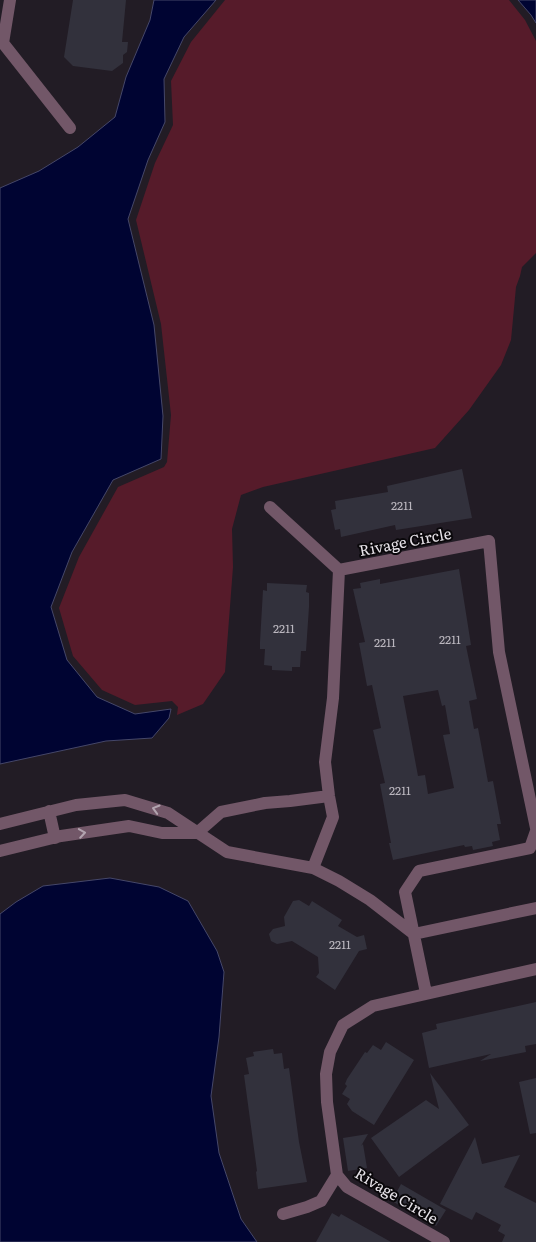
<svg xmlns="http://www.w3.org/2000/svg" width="536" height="1242" viewBox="0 0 536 1242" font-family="Literata,serif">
  <rect width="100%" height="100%" fill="#221c25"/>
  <path fill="#561b2a" d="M 225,0 L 509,0 L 525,20 L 536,41 L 536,253 L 522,267 L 520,276 L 516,287 L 511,340 L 501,365 L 469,410 L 435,448 L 263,487 L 241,495 L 232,529 L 233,567 L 225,672 L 203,704 L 177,715 L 178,707 L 172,701 L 135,705 L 102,690 L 73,656 L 59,608 L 79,557 L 118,487 L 164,467 L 167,462 L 171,415 L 161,324 L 136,220 L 155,163 L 173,125 L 171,81 L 191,42 Z"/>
  <path fill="#000432" stroke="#454769" d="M 154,0 L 216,0 L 184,37 L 164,79 L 165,122 L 148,160 L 128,219 L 154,325 L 163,416 L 161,459 L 113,480 L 72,552 L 51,607 L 67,660 L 97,697 L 135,714 L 171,709 L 169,718 L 152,738 L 106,741 L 0,764 L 0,188 L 39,171 L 78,147 L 115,117 L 126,77 L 150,20 Z
    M 518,0 L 536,0 L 536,23 L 531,15 Z
    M 110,878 L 159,887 L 188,901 L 217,951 L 224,972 L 219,1037 L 211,1096 L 219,1153 L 241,1219 L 257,1242 L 0,1242 L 0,914 L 16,902 L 43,886 Z"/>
  <path fill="#32313c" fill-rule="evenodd" d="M 73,0 L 126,0 L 122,42 L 128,42 L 127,52 L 123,55 L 123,63 L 112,71 L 73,66 L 64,57 Z
    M 462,469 L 472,518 L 396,530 L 395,525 L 341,537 L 340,529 L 335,530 L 331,510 L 336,509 L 335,501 L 388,492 L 387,486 Z
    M 459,569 L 471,645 L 466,646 L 477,699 L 469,701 L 474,729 L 478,728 L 488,782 L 493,781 L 501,824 L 497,824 L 500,840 L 492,842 L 493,846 L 473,850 L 472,846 L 465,847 L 464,845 L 393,860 L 389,843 L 391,843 L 380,784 L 385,783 L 373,730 L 381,728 L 372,685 L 367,686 L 359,643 L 365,642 L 353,589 L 361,588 L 360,583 L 380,579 L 380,584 ZM 438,690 L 442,706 L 445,705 L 450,734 L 443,735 L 454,788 L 428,794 L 425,775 L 418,776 L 403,696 Z
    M 267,583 L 307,585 L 306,592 L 309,593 L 309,607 L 306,651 L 301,651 L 300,667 L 292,667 L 292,671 L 272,670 L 272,666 L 264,665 L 265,649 L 260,649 L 260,642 L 263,590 L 267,591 Z
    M 299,900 L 309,906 L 312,901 L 342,920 L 338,926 L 357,937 L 364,935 L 367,949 L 359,951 L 335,990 L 316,977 L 319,973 L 318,957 L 292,941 L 277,944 L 271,941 L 269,934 L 273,929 L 285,926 L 284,917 L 293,901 Z
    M 536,1002 L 536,1044 L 525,1046 L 526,1052 L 480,1061 L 491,1054 L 429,1068 L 422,1033 L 437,1029 L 436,1024 Z
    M 386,1042 L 414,1060 L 374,1125 L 352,1111 L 347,1104 L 350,1099 L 342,1094 L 347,1086 L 345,1084 L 347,1079 L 365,1052 L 367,1053 L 373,1045 L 381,1050 Z
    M 273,1049 L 274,1054 L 282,1053 L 284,1069 L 289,1068 L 299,1142 L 307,1182 L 258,1189 L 256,1172 L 257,1171 L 244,1075 L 249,1074 L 246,1058 L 254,1056 L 253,1052 Z
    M 430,1073 L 469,1125 L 399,1177 L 371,1138 L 426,1100 L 439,1109 Z
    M 536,1078 L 536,1133 L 530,1134 L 519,1082 Z
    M 368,1134 L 361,1146 L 363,1144 L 367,1168 L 348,1171 L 343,1138 Z
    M 475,1137 L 482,1164 L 520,1155 L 504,1187 L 536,1203 L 536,1242 L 502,1242 L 505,1235 L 498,1231 L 501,1225 L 476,1212 L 472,1220 L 440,1204 Z
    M 401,1184 L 446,1210 L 436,1226 L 392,1201 Z
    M 332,1213 L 339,1217 L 341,1214 L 391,1242 L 316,1242 Z"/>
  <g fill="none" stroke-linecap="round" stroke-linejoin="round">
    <path stroke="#725768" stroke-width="12" d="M 0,43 L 3,43 L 10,0
      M 3,43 L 70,128
      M 270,507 L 339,570
      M 49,811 L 55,838
      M 0,824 L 76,805 L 125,800 L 168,813 L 227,852 L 313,868 L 339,881 L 370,900 L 414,934 L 536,908
      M 197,833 L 221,812 L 265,803 L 290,801 L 329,796
      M 0,851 L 61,836 L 129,826 L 162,833 L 197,833
      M 313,868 L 333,817 L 329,796 L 325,762 L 333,698 L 339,570 L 489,541 L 499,652 L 536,828
      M 426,993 L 405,892 L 419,871 L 530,848 L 536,831
      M 283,1214 L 307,1207 L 321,1201 L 337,1175
      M 444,1242 L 347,1187 L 337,1175 L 327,1102 L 326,1074 L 330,1052 L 343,1025 L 373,1006 L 536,969"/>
  </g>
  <defs><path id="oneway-chevron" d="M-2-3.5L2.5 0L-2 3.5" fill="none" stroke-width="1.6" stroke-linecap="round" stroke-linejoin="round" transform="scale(1.25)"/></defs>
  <g stroke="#b2a4af">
    <use href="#oneway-chevron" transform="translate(156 809) rotate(-164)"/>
    <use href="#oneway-chevron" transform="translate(82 833) rotate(-9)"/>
  </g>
  <g text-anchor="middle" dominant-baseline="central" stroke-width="4" stroke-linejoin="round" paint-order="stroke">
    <g font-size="12" fill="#bab6be">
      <text x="402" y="505">2211</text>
      <text x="284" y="628">2211</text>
      <text x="450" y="639">2211</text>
      <text x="385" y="642">2211</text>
      <text x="400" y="790">2211</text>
      <text x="340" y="944">2211</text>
    </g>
    <g font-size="15" fill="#e7e3e9" stroke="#0a080b">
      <text transform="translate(405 541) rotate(-11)">Rivage Circle</text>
      <text transform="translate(397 1195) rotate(31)">Rivage Circle</text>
    </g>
  </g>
</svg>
